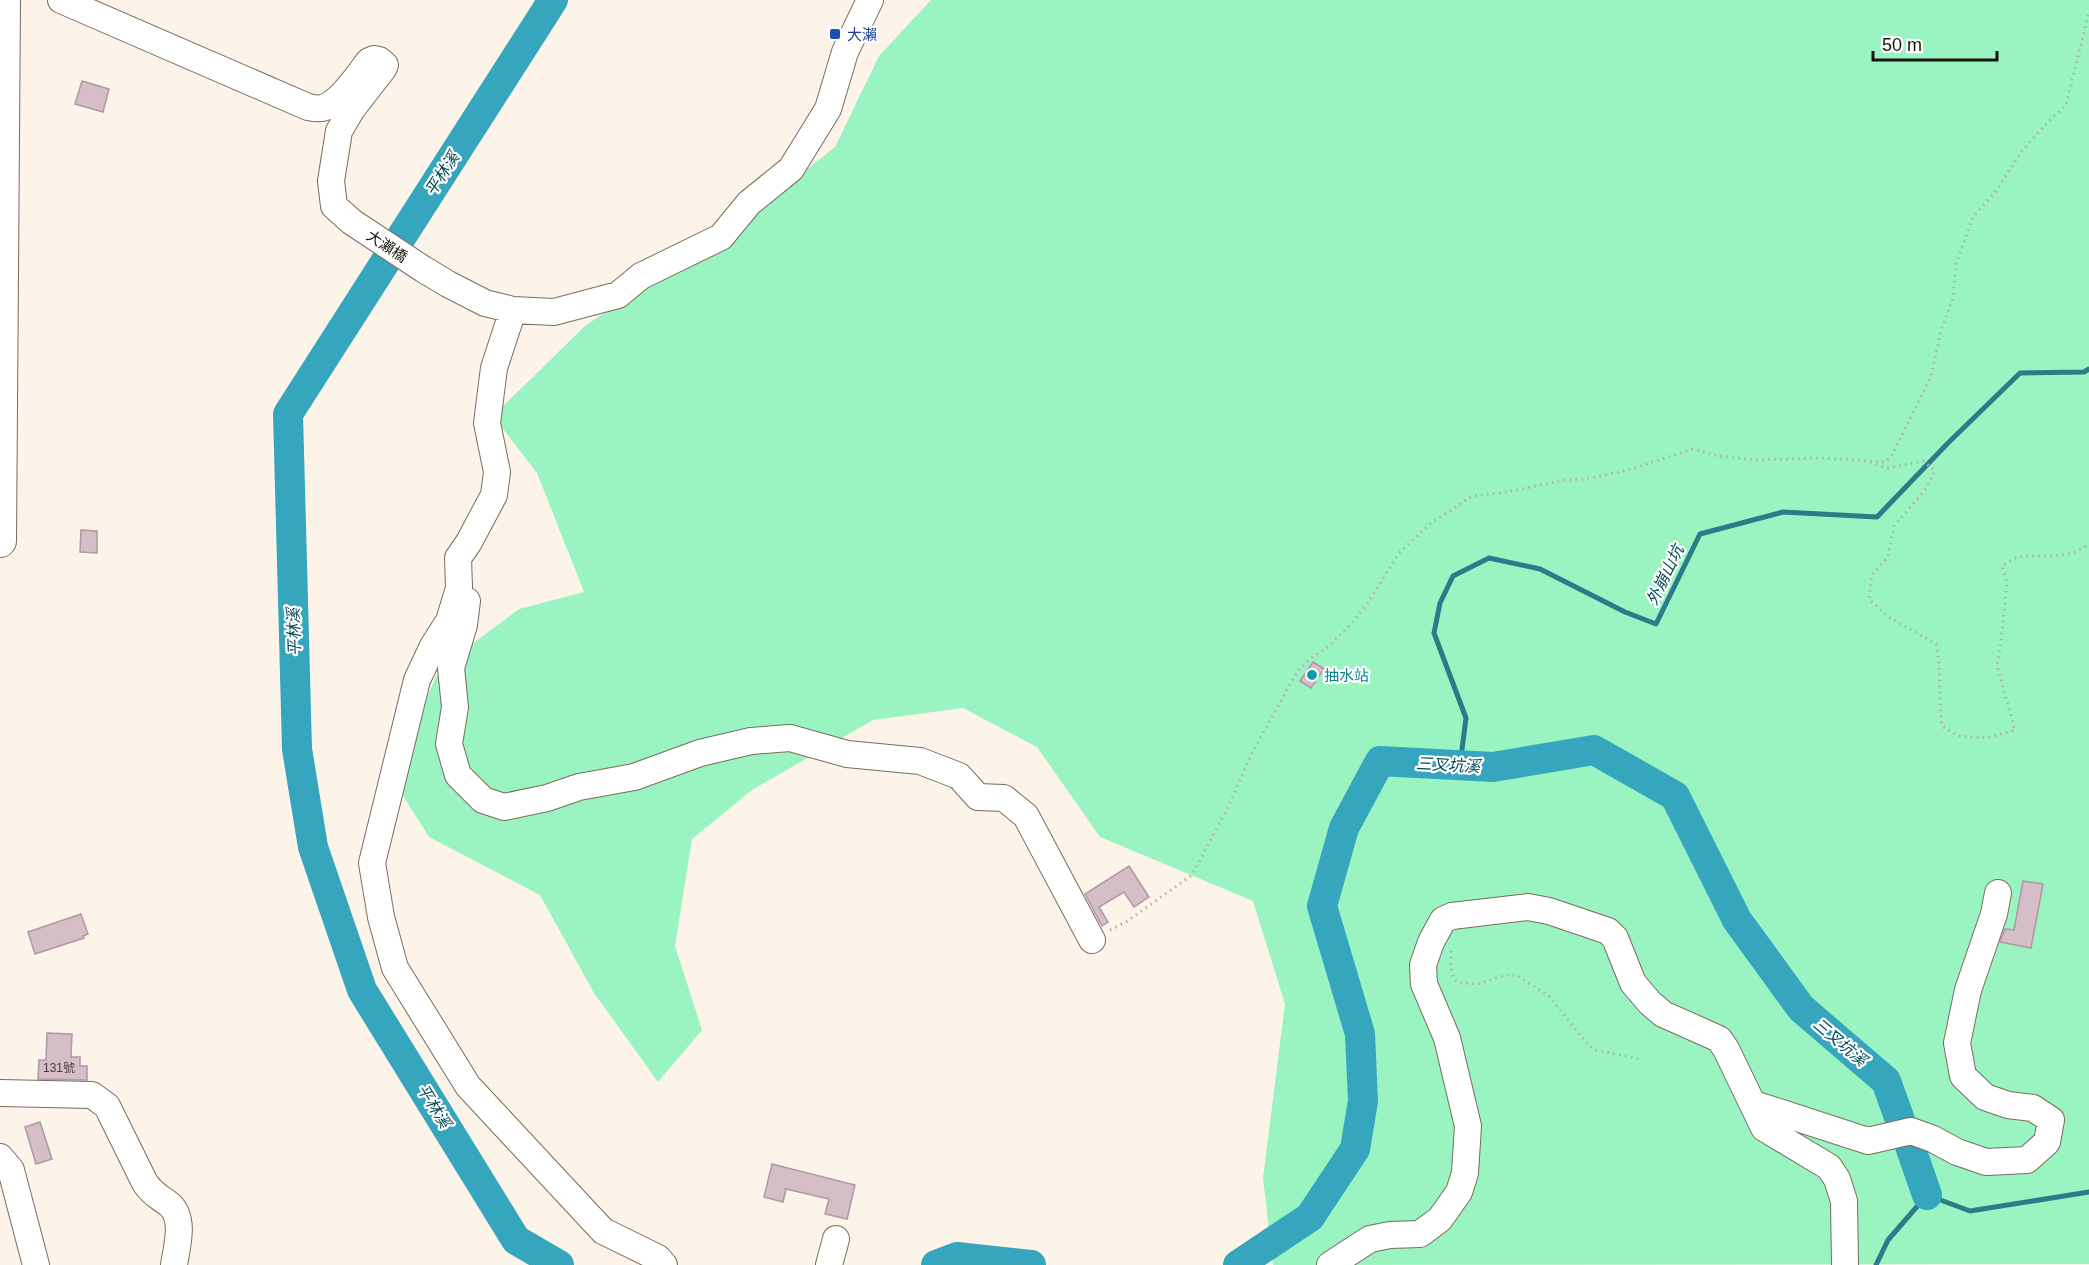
<svg xmlns="http://www.w3.org/2000/svg" width="2089" height="1265" viewBox="0 0 2089 1265" font-family="Helvetica,'Noto Sans TC',sans-serif">
  <rect width="100%" height="100%" fill="#fdf4e9"/>
  <path fill="#99f4c1" d="M 931,0 L 2089,0 L 2089,1264 L 1273,1265 L 1263,1178 L 1285,1004 L 1253,901 L 1100,837 L 1037,747 L 963,708 L 873,720 L 752,790 L 692,839 L 675,946 L 702,1030 L 658,1082 L 594,993 L 540,895 L 429,837 L 391,777 L 440,668 L 519,609 L 584,592 L 537,473 L 493,416 L 586,325 L 731,230 L 835,147 L 879,56 Z"/>
  <g fill="none" stroke-linecap="round" stroke-linejoin="round">
    <path stroke="#2d7a89" stroke-width="5" d="M 1460,765 L 1466,718 L 1434,633 L 1440,603 L 1453,576 L 1489,558 L 1540,569 L 1625,612 L 1656,624 L 1700,534 L 1783,512 L 1877,517 L 1948,443 L 2020,373 L 2084,372 L 2089,369
      M 1876,1265 L 1888,1240 L 1927,1195 L 1970,1211 L 2089,1192"/>
    <path stroke="#36a6be" stroke-width="30" d="M 553,0 L 288,414 L 297,749 L 313,847 L 362,990 L 516,1240 L 559,1265
      M 1910,1146 L 1927,1195
      M 936,1265 L 957,1257 L 1031,1265
      M 1238,1265 L 1310,1217 L 1355,1149 L 1363,1101 L 1360,1034 L 1322,906 L 1344,828 L 1380,761 L 1493,767 L 1594,750 L 1675,796 L 1737,920 L 1801,1008 L 1886,1081 L 1900,1120"/>
  </g>
  <path fill="#d5bec7" stroke="#af98a1" stroke-width="1.5" d="M 82,81 L 109,89 L 103,112 L 75,104 Z
    M 81,530 L 97,531 L 97,553 L 80,552 Z
    M 1313,662 L 1324,669 L 1311,688 L 1300,681 Z
    M 1129,866 L 1149,897 L 1134,907 L 1124,892 L 1099,907 L 1108,922 L 1102,926 L 1085,894 Z
    M 2023,881 L 2043,884 L 2031,948 L 2000,942 L 2005,929 L 2014,930 Z
    M 81,914 L 88,934 L 83,936 L 84,938 L 35,954 L 28,932 Z
    M 47,1033 L 72,1034 L 71,1057 L 80,1057 L 80,1066 L 87,1066 L 87,1080 L 38,1079 L 39,1060 L 46,1060 Z
    M 40,1122 L 52,1159 L 36,1164 L 25,1127 Z
    M 772,1164 L 855,1185 L 847,1219 L 825,1214 L 829,1199 L 786,1189 L 783,1202 L 764,1197 Z"/>
  <g fill="none" stroke-linecap="round" stroke-linejoin="round">
    <defs>
      <path id="minor" d="M 61,0 L 308,107 C 313,108 318,109 322,108 C 340,104 358,75 369,61 L 374,59 L 379,60 L 385,65 L 383,69 L 352,109 L 339,131 L 331,181 L 334,206 L 352,222 L 423,269 L 448,284 L 485,303 L 513,310 L 554,312 L 618,295 L 641,276 L 721,237 L 749,203 L 791,169 L 828,109 L 845,52 L 870,0
        M 513,310 L 494,368 L 487,423 L 497,472 L 494,495 L 469,542 L 458,558 L 459,588 L 449,621 L 433,646 L 417,680 L 372,863 L 381,917 L 395,968 L 468,1086 L 603,1231 L 658,1258 L 664,1265
        M 467,601 L 464,625 L 451,668 L 455,707 L 449,744 L 458,775 L 483,800 L 504,807 L 547,798 L 579,787 L 634,777 L 700,753 L 751,741 L 790,738 L 847,754 L 920,761 L 959,776 L 978,797 L 1004,798 L 1026,816 L 1092,940
        M 0,1093 L 92,1095 L 107,1106 L 145,1183 C 154,1196 159,1196 170,1205 C 185,1219 177,1246 174,1265
        M 1754,1104 L 1868,1141 L 1911,1131 L 1933,1139 L 1957,1152 L 1986,1162 L 2027,1160 L 2047,1142 L 2051,1120 L 2033,1108 L 2008,1105 L 1985,1097 L 1963,1076 L 1957,1043 L 1968,990 L 1994,914 L 1998,893
        M 0,1157 L 11,1170 L 36,1265
        M 829,1265 L 836,1239
        M 1330,1265 L 1370,1239 L 1390,1235 L 1420,1234 L 1440,1219 L 1459,1192 L 1465,1173 L 1468,1126 L 1447,1038 L 1424,984 L 1423,965 L 1431,942 L 1443,920 L 1452,916 L 1528,907 L 1549,911 L 1608,931 L 1615,938 L 1633,983 L 1650,1003 L 1663,1014 L 1719,1039 L 1726,1049 L 1764,1128 L 1829,1167 L 1837,1179 L 1844,1201 L 1845,1265"/>
      <path id="major" d="M 0,541 L 4,0"/>
    </defs>
    <use href="#minor" stroke="#796c5c" stroke-width="28"/>
    <use href="#major" stroke="#796c5c" stroke-width="34"/>
    <path stroke="#b7afa6" stroke-width="3" stroke-dasharray="1.5 4.5" stroke-linecap="butt" d="M 1870,463 L 1888,468 L 1923,461 L 1935,471 L 1925,490 L 1894,526 L 1888,557 L 1872,575 L 1869,599 L 1887,616 L 1936,644 C 1942,673 1938,698 1942,726 L 1958,736 L 1987,738 L 2015,730 L 1997,665 L 2001,641 L 2007,582 L 2002,566 C 2007,563 2013,558 2019,557 C 2047,553 2063,562 2089,544
      M 1110,930 L 1126,922 L 1192,875 L 1227,809 L 1252,753 L 1297,672 L 1310,659 L 1329,646 L 1351,624 L 1367,604 L 1399,553 L 1430,524 L 1472,496 L 1507,492 L 1559,481 L 1591,478 L 1628,470 L 1693,449 L 1718,456 L 1753,460 L 1821,458 L 1885,462 L 1891,457 L 1931,377 L 1941,330 L 1953,298 L 1956,264 L 1973,217 L 1996,191 L 2022,151 L 2045,125 L 2066,105 L 2089,12
      M 1451,951 L 1451,968 L 1454,979 L 1459,983 L 1477,984 L 1506,975 L 1516,975 L 1549,996 L 1588,1045 L 1596,1050 L 1639,1059"/>
    <use href="#minor" stroke="#fff" stroke-width="26"/>
    <use href="#major" stroke="#fff" stroke-width="32"/>
  </g>
  <rect fill="#1a4fb4" stroke="#fff" stroke-width="2" x="829" y="28" width="12" height="12" rx="3"/>
  <circle fill="#0f9aa8" stroke="#fff" stroke-width="2" cx="1312" cy="675" r="6"/>
  <g text-anchor="middle" dominant-baseline="central" stroke-width="4.5" stroke-linejoin="round" paint-order="stroke">
    <g font-size="12" fill="#473e3c">
      <text x="59" y="1068">131號</text>
    </g>
    <g font-size="15" fill="#164399" stroke="#fff" text-anchor="start">
      <text x="847" y="34">大瀨</text>
    </g>
    <g font-size="15" fill="#18130d" stroke="#fff">
      <text transform="translate(387 246) rotate(33)">大瀨橋</text>
    </g>
    <g font-size="15" fill="#0d838f" stroke="#fff" text-anchor="start">
      <text x="1324" y="675">抽水站</text>
    </g>
    <g font-size="16" font-style="italic" fill="#024754" stroke="#fff">
      <text transform="translate(442 174) rotate(-57)">平林溪</text>
      <text transform="translate(1665 575) rotate(-64)">外崩山坑</text>
      <text transform="translate(294 632) rotate(-92)">平林溪</text>
      <text transform="translate(1448 765) rotate(3)">三叉坑溪</text>
      <text transform="translate(1840 1042) rotate(40)">三叉坑溪</text>
      <text transform="translate(434 1106) rotate(58)">平林溪</text>
    </g>
  </g>
  <path d="M1873 51v9h124v-9" fill="none" stroke="#18130d" stroke-width="3"/>
  <text x="1882" y="51" font-size="18" fill="#18130d" stroke="#ffffff" stroke-width="4.5" paint-order="stroke">50 m</text>
</svg>
